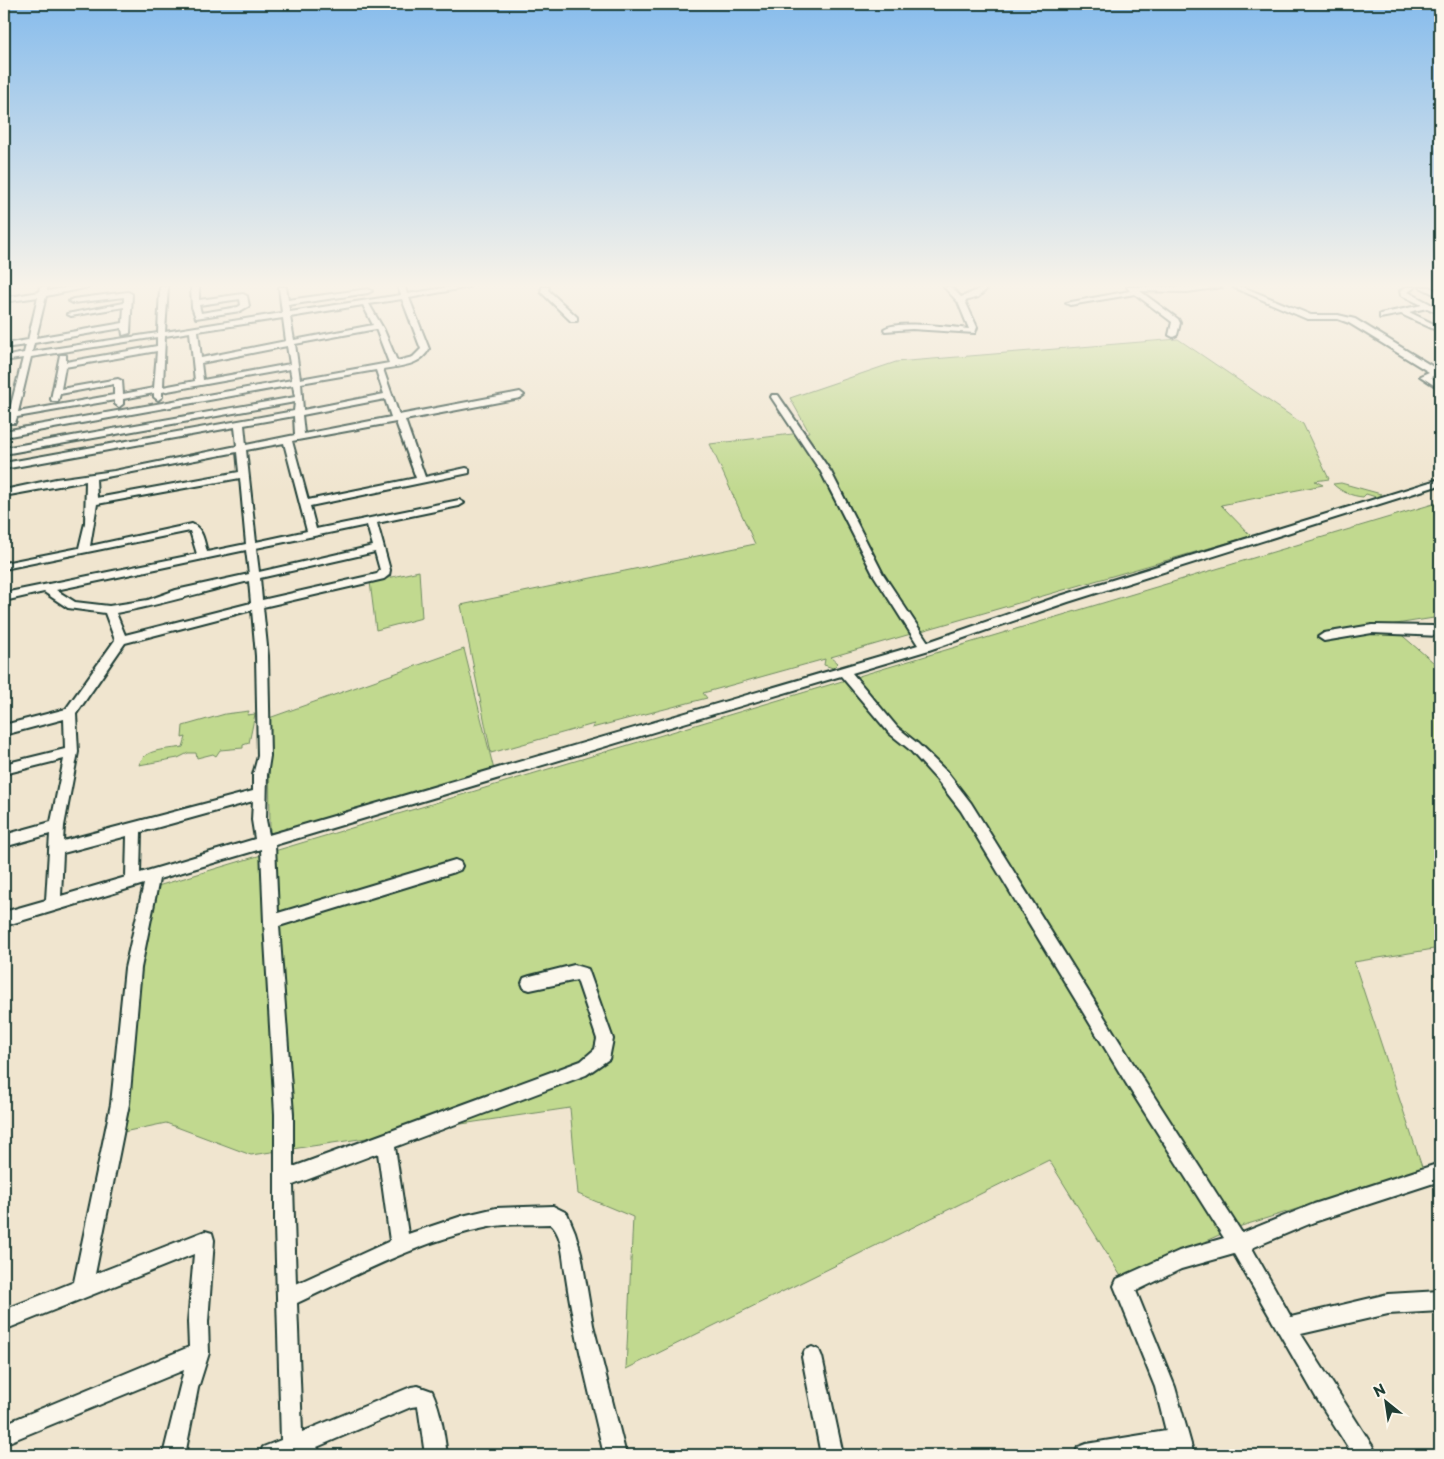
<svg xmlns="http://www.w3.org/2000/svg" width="1444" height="1459" viewBox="0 0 1444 1459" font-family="'Playpen Sans',sans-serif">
  <rect width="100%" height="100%" fill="#f0e5cf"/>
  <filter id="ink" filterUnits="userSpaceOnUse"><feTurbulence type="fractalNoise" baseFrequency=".02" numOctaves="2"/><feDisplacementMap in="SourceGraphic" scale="10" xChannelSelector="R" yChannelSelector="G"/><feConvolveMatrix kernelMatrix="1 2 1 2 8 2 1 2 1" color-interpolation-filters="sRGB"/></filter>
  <g filter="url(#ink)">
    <path fill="#c1d98f" stroke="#708b62" d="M 1178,339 L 1303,424 L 1329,479 L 1315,481 L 1323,485 L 1221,505 L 1251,536 L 831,657 L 838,663 L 833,668 L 824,665 L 825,659 L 703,693 L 707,698 L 592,728 L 594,724 L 491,753 L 461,605 L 755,544 L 710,444 L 809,432 L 790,398 L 896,362 Z
      M 1341,483 L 1381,494 L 1376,497 L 1366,494 L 1363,497 C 1352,496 1341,492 1333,484 Z
      M 1440,502 L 1440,617 L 1390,625 L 1440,668 L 1440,948 L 1354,962 L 1423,1170 L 1235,1228 L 1122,1278 L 1049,1160 L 626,1369 L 633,1217 L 578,1194 L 570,1108 L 251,1155 L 166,1123 L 109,1135 L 151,888 Z
      M 419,571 L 422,618 L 376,630 L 370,582 Z
      M 464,649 L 495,774 L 270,833 L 269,718 Z
      M 249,711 L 247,715 L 255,714 L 249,743 L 243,745 L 243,748 L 220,750 L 216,756 L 213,754 L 197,758 L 196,753 L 188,753 L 178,758 L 139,765 C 144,748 167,750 183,747 L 186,737 L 182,738 L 183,726 L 225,714 Z"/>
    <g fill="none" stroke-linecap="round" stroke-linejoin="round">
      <defs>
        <path id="minor" d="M 4,287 L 8,287 L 4,290 Z
          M 40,287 L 47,287 L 47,291 L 70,287 L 89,287 L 46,296 L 36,338 L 123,323 L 124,307 L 71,316 L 67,314 L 124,303 L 124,297 L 73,303 L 69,301 L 73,299 L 128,292 L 132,294 L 130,333 L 123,335 L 122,328 L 34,343 L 32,352 L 158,333 L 160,287 L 168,287 L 165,332 L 282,313 L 279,287 L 286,287 L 288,300 L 368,289 L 372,291 L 368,293 L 288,305 L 290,312 L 401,295 L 398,287 L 405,287 L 407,294 L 450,287 L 469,287 L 409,298 L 429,349 C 420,366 400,366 383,369 L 399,415 L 520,392 L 524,395 L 520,398 L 405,420 L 425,477 L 466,468 L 469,469 L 469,473 L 310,506 L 316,529 L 459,500 L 464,503 L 459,506 L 377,523 L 390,570 L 389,575 L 384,579 L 263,607 L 268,656 L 270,756 L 267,775 L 266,820 L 269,835 L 918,645 L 873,574 L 821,472 L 771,397 L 772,395 L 778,395 L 831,472 L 883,574 L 928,642 L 1060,596 L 1440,479 L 1440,485 L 1068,602 L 929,650 L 852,673 L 897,727 L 917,743 L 947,772 L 971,803 L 1141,1076 L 1242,1233 L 1314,1204 L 1440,1163 L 1440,1181 L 1314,1222 L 1252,1248 L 1291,1317 L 1388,1294 L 1440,1291 L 1440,1311 L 1388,1314 L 1301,1334 L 1373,1447 L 1376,1455 L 1353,1455 L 1317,1399 L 1234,1254 L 1181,1269 L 1136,1291 L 1175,1387 L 1194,1455 L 1172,1455 L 1171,1452 L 1150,1455 L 1075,1455 L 1078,1447 L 1086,1444 L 1166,1431 L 1155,1387 L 1114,1286 L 1117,1279 L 1179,1251 L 1224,1238 L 1129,1088 L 961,811 L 937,780 L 909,749 L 889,733 L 841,676 L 275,845 L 278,913 L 455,860 L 460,862 L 462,866 L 460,870 L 455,872 L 279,926 L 293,1114 L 293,1167 L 581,1061 L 595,1049 L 597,1039 L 577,980 L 530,990 L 524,988 L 522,983 L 524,978 L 530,976 L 574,965 L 588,969 L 613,1039 L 609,1059 L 586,1075 L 395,1147 L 408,1234 L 462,1216 L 496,1208 L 553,1206 L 567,1213 L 575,1232 L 581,1253 L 593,1325 L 626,1455 L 604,1455 C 590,1394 574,1333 565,1271 C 563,1257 562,1233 550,1224 C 530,1225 509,1223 489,1227 C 421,1240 359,1274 297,1303 L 302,1432 L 411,1387 L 418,1386 L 432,1391 C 441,1411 444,1433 447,1455 L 425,1455 L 418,1406 L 411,1407 L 317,1447 L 322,1455 L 260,1455 L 263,1447 L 281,1440 L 275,1226 L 275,1114 L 264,922 L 261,849 L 159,879 L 141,968 L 129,1104 L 95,1274 L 205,1231 L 212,1233 L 214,1240 L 208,1322 L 209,1353 L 198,1388 L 185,1455 L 163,1455 L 184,1370 L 4,1444 L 4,1424 L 189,1347 L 188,1322 L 194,1254 L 4,1330 L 4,1310 L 74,1282 L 111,1104 L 125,968 L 144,884 L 4,926 L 4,912 L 46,900 L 50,834 L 4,847 L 4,835 L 51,822 L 64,759 L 4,774 L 4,764 L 65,749 L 64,719 L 4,735 L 4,725 L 66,709 L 115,640 L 105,613 L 68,608 L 44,592 L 4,601 L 4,593 L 197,554 L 190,531 L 4,569 L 4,563 L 79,548 L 85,523 L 86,481 L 4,496 L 4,490 L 56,479 L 114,471 L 237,446 L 235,427 L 4,469 L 4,463 L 294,411 L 295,402 L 4,454 L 4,448 L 295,397 L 293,385 L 4,437 L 4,431 L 292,380 L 290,369 L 162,392 L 162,397 L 158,400 L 154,397 L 154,393 L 123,399 L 123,404 L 119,407 L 115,404 L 115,400 L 17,417 L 15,423 L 9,423 L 8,419 L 4,420 L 4,414 L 9,413 L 23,358 L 4,361 L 4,357 L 24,353 L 26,345 L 4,348 L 4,344 L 28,340 L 38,297 L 4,302 L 4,298 L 39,292 ZM 402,299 L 421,349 L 413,357 L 397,361 L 384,330 L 369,304 ZM 363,305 L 373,325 L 294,340 L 290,317 ZM 283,318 L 286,341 L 201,358 L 198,331 ZM 376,329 L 389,363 L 300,379 L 295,344 ZM 190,332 L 195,381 L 163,387 L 165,336 ZM 157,337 L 157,346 L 66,362 L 66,355 L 60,355 L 51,399 L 52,401 L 58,401 L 60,394 L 114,384 L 114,395 L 18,412 L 31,357 ZM 287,346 L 290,364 L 203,380 L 201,363 ZM 157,351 L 154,388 L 123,394 L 122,381 L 118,379 L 61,389 L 65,367 ZM 376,370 L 384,394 L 303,410 L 301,383 ZM 385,399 L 391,417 L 304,434 L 302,415 ZM 294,416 L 295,435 L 246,445 L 244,425 ZM 396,422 L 416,478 L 308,500 L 292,441 ZM 284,443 L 307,531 L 256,542 L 246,450 ZM 237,452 L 239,472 L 97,498 L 96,479 ZM 240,478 L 246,544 L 207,552 C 204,541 203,529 192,524 L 90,546 L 97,504 ZM 367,525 L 373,546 L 259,572 L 256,548 ZM 246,550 L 249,574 L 176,590 L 148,600 L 109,606 L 75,602 L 56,590 ZM 375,552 L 380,570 L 377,574 L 262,600 L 260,578 ZM 249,581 L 251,603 L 125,635 L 116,613 C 161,605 205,591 249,581 ZM 252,610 L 256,656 L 258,756 L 253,775 L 253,791 L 63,841 L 64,826 L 78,752 L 76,714 L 125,643 ZM 253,801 L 252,820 L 255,839 L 140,873 L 141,832 ZM 127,836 L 126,877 L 61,896 L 63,853 ZM 378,1153 L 390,1241 L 296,1284 L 293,1185 Z
          M 191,287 L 199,287 L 199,300 L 243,294 L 247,296 L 249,306 L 240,311 L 196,318 L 192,307 ZM 240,299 L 241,305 L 238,307 L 201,313 L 199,305 Z
          M 542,287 L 549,287 L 548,290 L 577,317 L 577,321 L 571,321 L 541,292 Z
          M 944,287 L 951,287 L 961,297 C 971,294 979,287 989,287 L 978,297 L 965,301 L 977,327 L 975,333 L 912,329 L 885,331 L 884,329 C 897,320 951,327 969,329 L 958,302 Z
          M 1127,287 L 1222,287 L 1187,292 L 1140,291 L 1178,319 L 1180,323 L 1177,335 L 1173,337 L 1169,335 L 1172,322 L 1135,294 L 1070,305 L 1066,303 L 1130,291 Z
          M 1233,287 L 1243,287 L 1311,315 L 1338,315 L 1355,319 L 1435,368 L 1439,373 L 1431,377 L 1440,383 L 1440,389 L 1420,376 L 1429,372 L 1349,323 L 1338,319 L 1307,319 Z
          M 1406,287 L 1415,287 L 1408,292 L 1440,309 L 1440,314 L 1427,308 L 1409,312 L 1440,327 L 1440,332 L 1401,314 L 1380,318 L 1380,314 L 1422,305 L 1401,295 L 1400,291 Z
          M 1420,287 L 1430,287 L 1440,292 L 1440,297 Z
          M 1372,625 L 1432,626 L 1440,628 L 1440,636 L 1372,633 L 1324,641 L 1318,637 L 1324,633 Z
          M 812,1347 L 819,1350 L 822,1357 L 843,1455 L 821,1455 L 802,1357 L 805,1350 Z"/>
      </defs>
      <use href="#minor" stroke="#1f3d34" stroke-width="4"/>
      <use href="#minor" fill="#fbf7ec" fill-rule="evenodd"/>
    </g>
  </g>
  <linearGradient id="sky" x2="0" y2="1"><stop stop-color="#87bcec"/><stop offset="0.58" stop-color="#f8f3e9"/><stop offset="1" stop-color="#f8f3e9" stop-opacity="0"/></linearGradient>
  <rect width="1444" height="492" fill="url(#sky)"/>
  <rect width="1444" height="1459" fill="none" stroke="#fbf7ec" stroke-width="20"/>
  <rect x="10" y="10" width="1424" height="1439" fill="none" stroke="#1f3d34" stroke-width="2" filter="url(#ink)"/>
  <g transform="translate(1386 1402) rotate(330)" stroke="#fbf7ec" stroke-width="4" paint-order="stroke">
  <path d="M0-4L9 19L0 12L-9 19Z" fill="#1f3d34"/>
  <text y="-8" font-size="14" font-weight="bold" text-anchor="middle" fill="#1f3d34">N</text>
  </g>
</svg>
